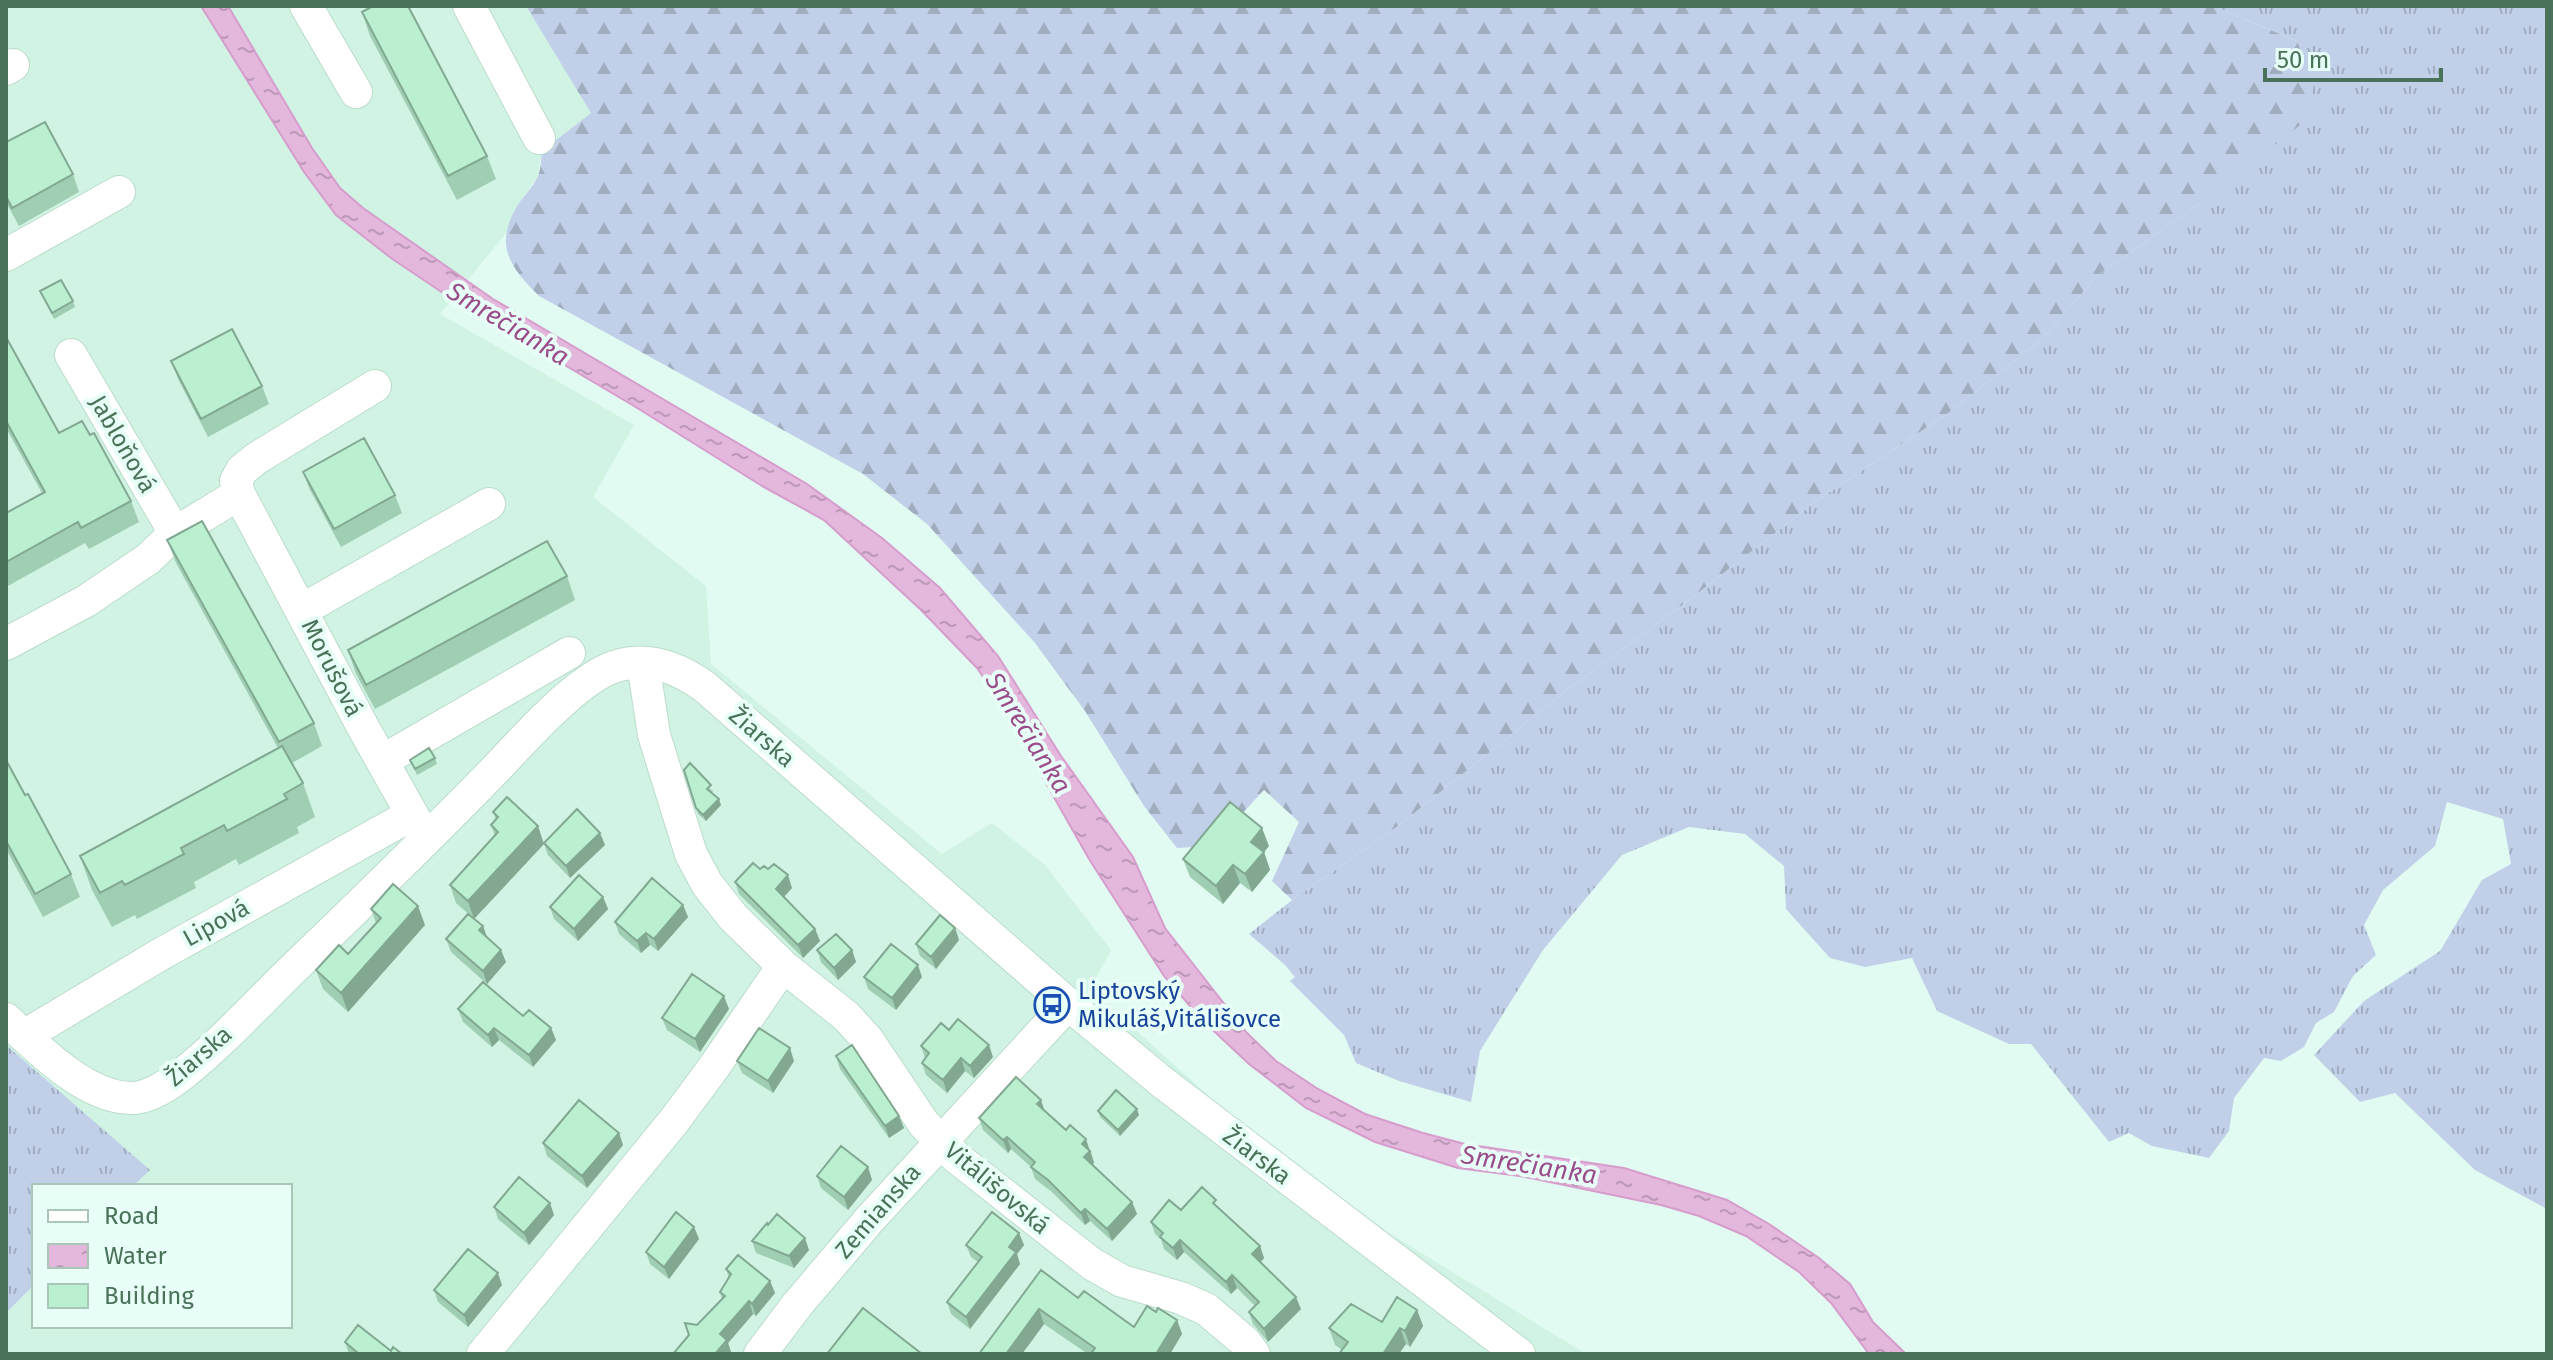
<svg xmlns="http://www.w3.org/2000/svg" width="2553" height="1360" viewBox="0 0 2553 1360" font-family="'Fira Sans',sans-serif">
  <defs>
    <pattern id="grass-tufts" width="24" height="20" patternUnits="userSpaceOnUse" patternTransform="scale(2)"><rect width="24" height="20" fill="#c1d0e8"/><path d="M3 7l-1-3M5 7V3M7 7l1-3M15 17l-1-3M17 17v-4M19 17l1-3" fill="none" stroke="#9fadbf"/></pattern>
    <pattern id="forest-firs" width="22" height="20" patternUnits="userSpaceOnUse" patternTransform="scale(2)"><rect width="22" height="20" fill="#c1d0e8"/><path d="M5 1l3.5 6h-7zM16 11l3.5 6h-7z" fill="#9fadbf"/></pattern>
    <pattern id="water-ripples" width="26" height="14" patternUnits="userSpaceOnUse" patternTransform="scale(2)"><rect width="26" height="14" fill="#e4b7dd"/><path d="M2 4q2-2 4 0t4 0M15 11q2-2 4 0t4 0" fill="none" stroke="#bb99b6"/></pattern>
  </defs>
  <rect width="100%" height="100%" fill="#e1fbf2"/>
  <path fill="#d0f3e4" d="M 6,6 L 526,6 L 591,113 L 542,151 L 538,176 L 515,209 L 507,232 L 440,314 L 634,425 L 593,497 L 706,586 L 711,664 L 942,854 L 992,823 L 1044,864 L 1111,950 L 1090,989 L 1230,1115 L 1389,1233 L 1586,1354 L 6,1354 L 6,1313 L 34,1285 L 34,1326 L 290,1326 L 290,1186 L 133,1186 L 149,1170 L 6,1045 Z"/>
  <path fill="url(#grass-tufts)" d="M 2213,6 L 2547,6 L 2547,1209 L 2475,1170 L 2395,1093 L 2360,1102 L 2314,1055 L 2364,1001 L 2440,951 L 2482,880 L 2511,864 L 2503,819 L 2447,802 L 2435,846 L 2383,890 L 2364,925 L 2376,955 L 2353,976 L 2334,1012 L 2316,1023 L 2304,1047 L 2281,1061 L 2264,1058 L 2234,1098 L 2229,1131 L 2209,1158 L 2152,1146 L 2129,1133 L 2109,1142 L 2031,1044 L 2009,1044 L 1937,1011 L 1912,958 L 1865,967 L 1830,958 L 1786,909 L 1784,866 L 1745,834 L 1689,827 L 1622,855 L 1543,950 L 1480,1051 L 1471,1102 L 1399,1081 L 1356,1063 L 1344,1035 L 1290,981 L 1295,977 L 1285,965 L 1249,934 L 1292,900 L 1398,826 L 1567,690 L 1685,603 L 1819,499 L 1947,414 L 2043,338 L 2097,276 L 2203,201 L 2297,41 Z
    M 6,1045 L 150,1170 L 133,1186 L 34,1186 L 34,1285 L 6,1313 Z"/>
  <path fill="url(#forest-firs)" d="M 526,6 L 2213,6 L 2297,41 L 2314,85 L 2308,119 L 2203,201 L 2097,276 L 2043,338 L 1947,414 L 1819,499 L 1685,603 L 1567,690 L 1398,826 L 1292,900 L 1272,881 L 1299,822 L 1264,790 L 1212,846 L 1177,848 L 1144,806 L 1085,711 L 1035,643 L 927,524 L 863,474 L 539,296 C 511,268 494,247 516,208 C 522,197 533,188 538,176 C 541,169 541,159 542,151 L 591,113 Z"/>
  <path fill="url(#water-ripples)" stroke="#d69dcc" stroke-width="2" d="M 201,6 L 228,6 L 312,148 L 340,188 L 363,208 L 493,299 L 807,484 L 882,538 L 940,588 L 998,656 L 1061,756 L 1133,857 L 1165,928 L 1247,1033 L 1276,1061 L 1318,1089 L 1365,1114 L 1423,1133 L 1465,1144 L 1624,1168 L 1727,1200 L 1769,1224 L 1819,1258 L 1850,1284 L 1873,1322 L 1906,1354 L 1869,1354 L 1831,1303 L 1799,1272 L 1746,1236 L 1699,1216 L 1661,1205 L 1520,1176 L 1458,1168 L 1375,1142 L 1306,1108 L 1249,1064 L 1201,1019 L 1164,976 L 1089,859 L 1000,702 L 977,668 L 921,610 L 824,520 L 762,486 L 634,406 L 446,295 L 391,258 L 336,215 L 304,172 Z"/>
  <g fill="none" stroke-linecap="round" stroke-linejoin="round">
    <defs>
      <path id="minor" d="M 306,6 L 356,92
        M 469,6 L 539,138
        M 6,69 L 13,65
        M 6,255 L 119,192
        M 71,355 L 175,533
        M 375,386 L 257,458 L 242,470 L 236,481 L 239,494 L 364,729 L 426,839
        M 302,610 L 489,504
        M 6,644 L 86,601 L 148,559 L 175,533 L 239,494
        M 643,663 L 654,735 L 691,854 L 707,884 L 733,917 L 783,966 L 846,1016 L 867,1039 L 924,1124 L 957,1158 L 1092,1264 L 1122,1281 L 1181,1298 L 1206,1309 L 1245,1342 L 1254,1354
        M 382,761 L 569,653
        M 6,1019 C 37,1048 86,1098 131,1098 C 147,1098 167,1086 180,1076 C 221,1044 257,1004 294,968 C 361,904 427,839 492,773 C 521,743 580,674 620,665 C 652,657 680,669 705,687 L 1068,1004 L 1162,1082 L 1519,1354
        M 24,1036 L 161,954 L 411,815
        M 483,1354 L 674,1121 L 714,1067 L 783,966
        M 760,1354 L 797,1305 L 870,1219 L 1068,1004"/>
    </defs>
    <use href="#minor" stroke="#bbdccb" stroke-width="34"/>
    <use href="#minor" stroke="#fff" stroke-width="32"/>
  </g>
  <path fill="#a0ceb3" d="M 362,12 L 487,156 L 496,179 L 457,200 L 370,36 Z
    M 6,142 L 73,174 L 79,192 L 19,226 L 6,202 Z
    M 40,291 L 73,301 L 75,307 L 54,319 Z
    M 6,337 L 59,433 L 90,435 L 131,501 L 139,522 L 89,549 L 85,543 L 6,587 L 6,513 L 42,493 L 6,428 Z
    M 171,361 L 262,386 L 269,404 L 208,437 L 178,379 Z
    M 303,472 L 395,495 L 402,513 L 341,547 L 310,490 Z
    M 167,540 L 314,723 L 322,746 L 292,763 L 303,783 L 315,817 L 297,827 L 299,833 L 239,865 L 236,859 L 194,882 L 196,888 L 137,919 L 135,915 L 112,927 L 92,890 L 80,856 L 278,748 L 176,563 Z
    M 567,576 L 575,600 L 375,709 L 356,674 L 348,650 Z
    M 435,758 L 437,764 L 417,775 L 410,760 Z
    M 6,760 L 25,795 L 71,874 L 80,897 L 43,917 L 6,849 Z
    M 684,770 L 713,791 L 712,793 L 721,805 L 706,821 L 698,814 Z
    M 493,812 L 544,843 L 600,833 L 605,845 L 570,878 L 548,855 L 544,844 L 474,919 L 483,926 L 487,937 L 506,962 L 487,984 L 451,952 L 446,939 L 472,917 L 456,903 L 450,885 L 495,836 L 491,825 L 496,820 Z
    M 1269,846 L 1264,852 L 1270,870 L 1252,892 L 1240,883 L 1223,904 L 1190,877 L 1183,859 Z
    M 760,869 L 792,888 L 784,897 L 815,929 L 820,941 L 803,958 L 739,894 L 735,882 Z
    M 603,897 L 608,909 L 578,941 L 554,919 L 550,907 Z
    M 683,905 L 688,917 L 658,951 L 650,945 L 641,953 L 619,934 L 615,922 Z
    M 371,909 L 425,925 L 348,1012 L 323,989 L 316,970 L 348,954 L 376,923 Z
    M 955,928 L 959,940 L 936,969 L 920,956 L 916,944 Z
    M 817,950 L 852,950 L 856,962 L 838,980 L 821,962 Z
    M 864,977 L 922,977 L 896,1010 L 868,989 Z
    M 458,1009 L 523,1016 L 551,1028 L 556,1040 L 533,1067 L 499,1040 L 492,1047 L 463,1022 Z
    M 729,1009 L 700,1052 L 667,1030 L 662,1018 Z
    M 949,1030 L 993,1057 L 974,1078 L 965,1071 L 947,1093 L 926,1075 L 922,1063 L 925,1058 L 921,1046 Z
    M 836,1056 L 899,1116 L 904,1128 L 889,1138 L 840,1069 Z
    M 737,1061 L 794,1061 L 773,1093 L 742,1073 Z
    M 1045,1111 L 1091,1151 L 1094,1163 L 1092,1165 L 1132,1202 L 1137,1214 L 1112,1241 L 1090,1221 L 1085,1225 L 1052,1192 L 1035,1179 L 1031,1167 L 1011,1149 L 1008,1153 L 983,1130 L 979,1118 Z
    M 1098,1111 L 1139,1115 L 1120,1136 L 1100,1117 Z
    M 619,1133 L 623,1145 L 587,1188 L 547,1156 L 543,1143 Z
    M 868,1167 L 872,1180 L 848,1210 L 821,1188 L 817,1176 Z
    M 494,1207 L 554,1215 L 529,1245 L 498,1219 Z
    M 1220,1209 L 1260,1246 L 1264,1258 L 1261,1262 L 1301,1309 L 1268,1342 L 1253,1324 L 1249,1312 L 1255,1306 L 1237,1288 L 1231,1294 L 1184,1252 L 1177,1260 L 1164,1249 L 1161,1239 L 1155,1234 L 1151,1222 L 1181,1210 Z
    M 694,1227 L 699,1239 L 669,1279 L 650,1264 L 646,1252 Z
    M 1019,1233 L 1024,1245 L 1017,1254 L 1020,1264 L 970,1329 L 951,1314 L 947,1302 L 978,1262 L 971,1257 L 966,1245 Z
    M 752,1241 L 809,1250 L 794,1268 L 756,1253 Z
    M 726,1269 L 770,1281 L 775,1293 L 756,1316 L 753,1314 L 728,1343 L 731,1352 L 730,1354 L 673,1354 L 697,1325 L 722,1299 L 720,1292 L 729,1278 Z
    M 1041,1270 L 1078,1298 L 1134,1327 L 1156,1312 L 1177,1320 L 1182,1334 L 1170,1354 L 1088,1354 L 1044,1324 L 1022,1354 Z
    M 502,1285 L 468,1327 L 438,1302 L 434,1290 Z
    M 1417,1310 L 1423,1326 L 1410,1347 L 1406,1344 L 1342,1350 L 1335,1345 L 1329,1328 L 1382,1322 Z
    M 345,1342 L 391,1351 L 402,1354 L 349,1354 Z"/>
  <path fill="#82a892" d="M 719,799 L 721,805 L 706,821 L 703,815 Z
    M 538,826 L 544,844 L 474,919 L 468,901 Z
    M 1262,828 L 1269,846 L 1264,852 L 1270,870 L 1252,892 L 1245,874 L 1251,842 Z
    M 600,833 L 605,845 L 570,878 L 566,866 Z
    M 1233,865 L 1240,883 L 1223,904 L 1216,886 Z
    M 788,875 L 792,888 L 780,901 L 776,889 Z
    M 603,897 L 608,909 L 578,941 L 574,929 Z
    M 683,905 L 688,917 L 658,951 L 654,939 Z
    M 418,906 L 425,925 L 348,1012 L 341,993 Z
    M 483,926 L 487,938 L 479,930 Z
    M 955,928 L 959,940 L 936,969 L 931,957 Z
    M 815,929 L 820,941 L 803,958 L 798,945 Z
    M 646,933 L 650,945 L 641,953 L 637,941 Z
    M 501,950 L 506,962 L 487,984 L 483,971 Z
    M 852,950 L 856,962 L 838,980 L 834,968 Z
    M 918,965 L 922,977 L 896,1010 L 892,998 Z
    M 724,996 L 729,1009 L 700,1052 L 695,1039 Z
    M 494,1028 L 499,1040 L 492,1047 L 488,1035 Z
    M 551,1028 L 556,1040 L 533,1067 L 529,1055 Z
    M 989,1045 L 993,1057 L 974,1078 L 970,1066 Z
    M 790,1048 L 794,1061 L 773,1093 L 768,1081 Z
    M 961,1058 L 965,1071 L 947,1093 L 943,1080 Z
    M 1041,1100 L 1045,1112 L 1037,1104 Z
    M 1137,1109 L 1139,1115 L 1120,1136 L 1118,1130 Z
    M 899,1116 L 904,1128 L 889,1138 L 885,1126 Z
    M 619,1133 L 623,1145 L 587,1188 L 582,1176 Z
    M 1007,1137 L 1011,1149 L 1008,1153 L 1003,1140 Z
    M 1086,1139 L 1094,1163 L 1088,1169 L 1084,1157 L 1082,1144 Z
    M 868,1167 L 872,1180 L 848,1210 L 844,1197 Z
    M 1132,1202 L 1137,1214 L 1112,1241 L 1107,1229 Z
    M 550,1203 L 554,1215 L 529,1245 L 524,1233 Z
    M 1085,1209 L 1090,1221 L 1085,1225 L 1081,1213 Z
    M 694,1227 L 699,1239 L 669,1279 L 664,1267 Z
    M 1019,1233 L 1024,1245 L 1017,1254 L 1020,1264 L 970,1329 L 966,1317 L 1009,1247 Z
    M 805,1238 L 809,1250 L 794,1268 L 789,1256 Z
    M 1180,1240 L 1184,1252 L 1177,1260 L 1173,1248 Z
    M 1260,1246 L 1264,1258 L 1257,1266 L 1252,1254 Z
    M 498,1273 L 502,1285 L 468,1327 L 464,1315 Z
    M 1232,1275 L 1237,1288 L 1231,1294 L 1226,1282 Z
    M 770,1281 L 775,1293 L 756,1316 L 752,1304 Z
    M 1296,1297 L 1301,1309 L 1268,1342 L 1264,1329 Z
    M 749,1301 L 753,1314 L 728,1343 L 731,1352 L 730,1354 L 715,1354 L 720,1334 Z
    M 1039,1309 L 1044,1324 L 1022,1354 L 1006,1354 Z
    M 1417,1310 L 1423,1326 L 1410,1347 L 1405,1331 Z
    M 1177,1320 L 1182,1334 L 1170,1354 L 1156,1354 Z
    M 1400,1328 L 1406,1344 L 1399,1354 L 1383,1354 Z"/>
  <path fill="#baf0d0" stroke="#82a892" stroke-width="2" d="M 373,6 L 408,6 L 487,156 L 448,176 L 362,12 Z
    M 45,122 L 73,174 L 12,208 L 6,196 L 6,142 Z
    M 61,280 L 73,301 L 52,313 L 40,291 Z
    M 232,329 L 262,386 L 201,419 L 171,361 Z
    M 6,337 L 59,433 L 82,421 L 90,435 L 94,433 L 131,501 L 81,528 L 78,522 L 6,562 L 6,513 L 45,492 L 6,421 Z
    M 364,438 L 395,495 L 334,529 L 303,472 Z
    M 202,521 L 314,723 L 279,742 L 167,540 Z
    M 547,541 L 567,576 L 366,685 L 348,650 Z
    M 282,746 L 303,783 L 284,794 L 287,799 L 227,831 L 224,825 L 181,848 L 184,854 L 125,885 L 122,881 L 100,893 L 80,856 Z
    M 429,748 L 435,758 L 415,769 L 410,760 Z
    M 6,760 L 25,795 L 28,794 L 71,874 L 35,894 L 6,841 Z
    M 690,763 L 711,785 L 707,789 L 719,799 L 703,815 L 696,808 L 684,770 Z
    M 507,797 L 538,826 L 468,901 L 450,885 L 498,832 L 491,825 L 498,817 L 493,812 Z
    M 1230,802 L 1262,828 L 1251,842 L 1264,852 L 1245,874 L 1233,865 L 1216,886 L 1183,859 Z
    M 577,809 L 600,833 L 566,866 L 544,843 Z
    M 753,863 L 760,869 L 764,866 L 768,869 L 774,864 L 788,875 L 776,889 L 815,929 L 798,945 L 735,882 Z
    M 579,875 L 603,897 L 574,929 L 550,907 Z
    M 652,878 L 683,905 L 654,939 L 646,933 L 637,941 L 615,922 Z
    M 393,884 L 418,906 L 341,993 L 316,970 L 339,945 L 348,954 L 381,918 L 371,909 Z
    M 468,914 L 483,926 L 479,930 L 501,950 L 483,971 L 446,939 Z
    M 940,915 L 955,928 L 931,957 L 916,944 Z
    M 836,934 L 852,950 L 834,968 L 817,950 Z
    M 891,944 L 918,965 L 892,998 L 864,977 Z
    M 692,974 L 724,996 L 695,1039 L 662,1018 Z
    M 483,982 L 523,1016 L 529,1010 L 551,1028 L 529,1055 L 494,1028 L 488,1035 L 458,1009 Z
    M 958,1019 L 989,1045 L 970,1066 L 961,1058 L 943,1080 L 922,1063 L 929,1053 L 921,1046 L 941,1023 L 949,1030 Z
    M 759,1028 L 790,1048 L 768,1081 L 737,1061 Z
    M 852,1045 L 899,1116 L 885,1126 L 836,1056 Z
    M 1016,1077 L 1041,1100 L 1037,1104 L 1066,1130 L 1070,1125 L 1086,1139 L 1082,1144 L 1090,1151 L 1084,1157 L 1132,1202 L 1107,1229 L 1085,1209 L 1081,1213 L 1048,1180 L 1031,1167 L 1035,1162 L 1007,1137 L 1003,1140 L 979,1118 Z
    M 1116,1090 L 1137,1109 L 1118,1130 L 1098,1111 Z
    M 579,1100 L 619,1133 L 582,1176 L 543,1143 Z
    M 841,1146 L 868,1167 L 844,1197 L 817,1176 Z
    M 519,1177 L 550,1203 L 524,1233 L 494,1207 Z
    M 1202,1187 L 1216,1200 L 1213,1203 L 1260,1246 L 1252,1254 L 1296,1297 L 1264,1329 L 1249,1312 L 1259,1302 L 1232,1275 L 1226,1282 L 1180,1240 L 1173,1248 L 1160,1237 L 1163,1233 L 1151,1222 L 1169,1200 L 1181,1210 Z
    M 676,1212 L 694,1227 L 664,1267 L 646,1252 Z
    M 992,1212 L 1019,1233 L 1009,1247 L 1016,1252 L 966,1317 L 947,1302 L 982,1257 L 966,1245 Z
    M 777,1214 L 805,1238 L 789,1256 L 752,1241 L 767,1223 L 768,1225 Z
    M 468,1249 L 498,1273 L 464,1315 L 434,1290 Z
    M 738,1255 L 770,1281 L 752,1304 L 749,1301 L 720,1334 L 727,1340 L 715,1354 L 673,1354 L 689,1335 L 685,1323 L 697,1325 L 725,1296 L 720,1292 L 731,1274 L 726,1269 Z
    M 1041,1270 L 1078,1298 L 1084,1291 L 1134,1327 L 1147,1306 L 1156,1312 L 1158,1308 L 1177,1320 L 1156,1354 L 1091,1354 L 1095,1348 L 1039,1309 L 1006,1354 L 979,1354 Z
    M 1397,1297 L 1417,1310 L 1405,1331 L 1400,1328 L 1383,1354 L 1339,1354 L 1348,1342 L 1329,1328 L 1351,1304 L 1382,1322 Z
    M 863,1308 L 922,1354 L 827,1354 Z
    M 358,1325 L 391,1351 L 393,1347 L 402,1354 L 357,1354 L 358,1353 L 345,1342 Z"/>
  <defs>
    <symbol id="bus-ring" viewBox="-11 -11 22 22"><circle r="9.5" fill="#e7fff6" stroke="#1a4fb4" stroke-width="1.5"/><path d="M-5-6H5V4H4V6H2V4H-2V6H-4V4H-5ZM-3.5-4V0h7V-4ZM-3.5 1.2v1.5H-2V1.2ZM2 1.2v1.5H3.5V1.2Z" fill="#1a4fb4"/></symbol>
  </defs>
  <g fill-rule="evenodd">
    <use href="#bus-ring" x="1032" y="985" width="40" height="40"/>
  </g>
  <g text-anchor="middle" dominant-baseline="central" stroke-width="8" stroke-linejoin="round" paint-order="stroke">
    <g font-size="24" fill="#497258" stroke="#e7fff6">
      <text transform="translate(123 444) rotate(60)">Jabloňová</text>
      <text transform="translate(332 668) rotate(63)">Morušová</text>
      <text transform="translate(762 737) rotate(41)">Žiarska</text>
      <text transform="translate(216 923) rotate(-29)">Lipová</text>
      <text transform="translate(199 1056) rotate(-41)">Žiarska</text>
      <text transform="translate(1257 1156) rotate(37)">Žiarska</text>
      <text transform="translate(997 1188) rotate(40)">Vitálišovská</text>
      <text transform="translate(878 1211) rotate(-49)">Zemianska</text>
    </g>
    <g font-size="24" fill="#164399" stroke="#e7fff6" text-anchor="start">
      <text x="1078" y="991">Liptovský<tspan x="1078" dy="28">Mikuláš,Vitálišovce</tspan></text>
    </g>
    <g font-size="26" font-style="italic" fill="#9a4c8b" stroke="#e7fff6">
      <text transform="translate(508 324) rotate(31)">Smrečianka</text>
      <text transform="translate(1028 733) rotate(58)">Smrečianka</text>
      <text transform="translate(1529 1165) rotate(9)">Smrečianka</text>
    </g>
  </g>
  <rect width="2553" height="1360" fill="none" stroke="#497258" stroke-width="16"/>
  <rect x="32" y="1184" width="260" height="144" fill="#e7fff6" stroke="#a8c7b7" stroke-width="2"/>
  <rect x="48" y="1210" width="40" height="12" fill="#ffffff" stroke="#a8c7b7" stroke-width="2"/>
  <text x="104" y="1224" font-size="24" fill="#497258">Road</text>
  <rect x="48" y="1244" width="40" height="24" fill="url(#water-ripples)" stroke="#a8c7b7" stroke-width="2"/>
  <text x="104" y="1264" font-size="24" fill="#497258">Water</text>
  <rect x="48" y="1284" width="40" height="24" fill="#baf0d0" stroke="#a8c7b7" stroke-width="2"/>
  <text x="104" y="1304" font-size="24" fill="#497258">Building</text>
  <path d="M2265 68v12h176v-12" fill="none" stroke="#497258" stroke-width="4"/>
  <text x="2277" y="68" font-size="24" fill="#497258" stroke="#e7fff6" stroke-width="6" paint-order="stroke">50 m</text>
</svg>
